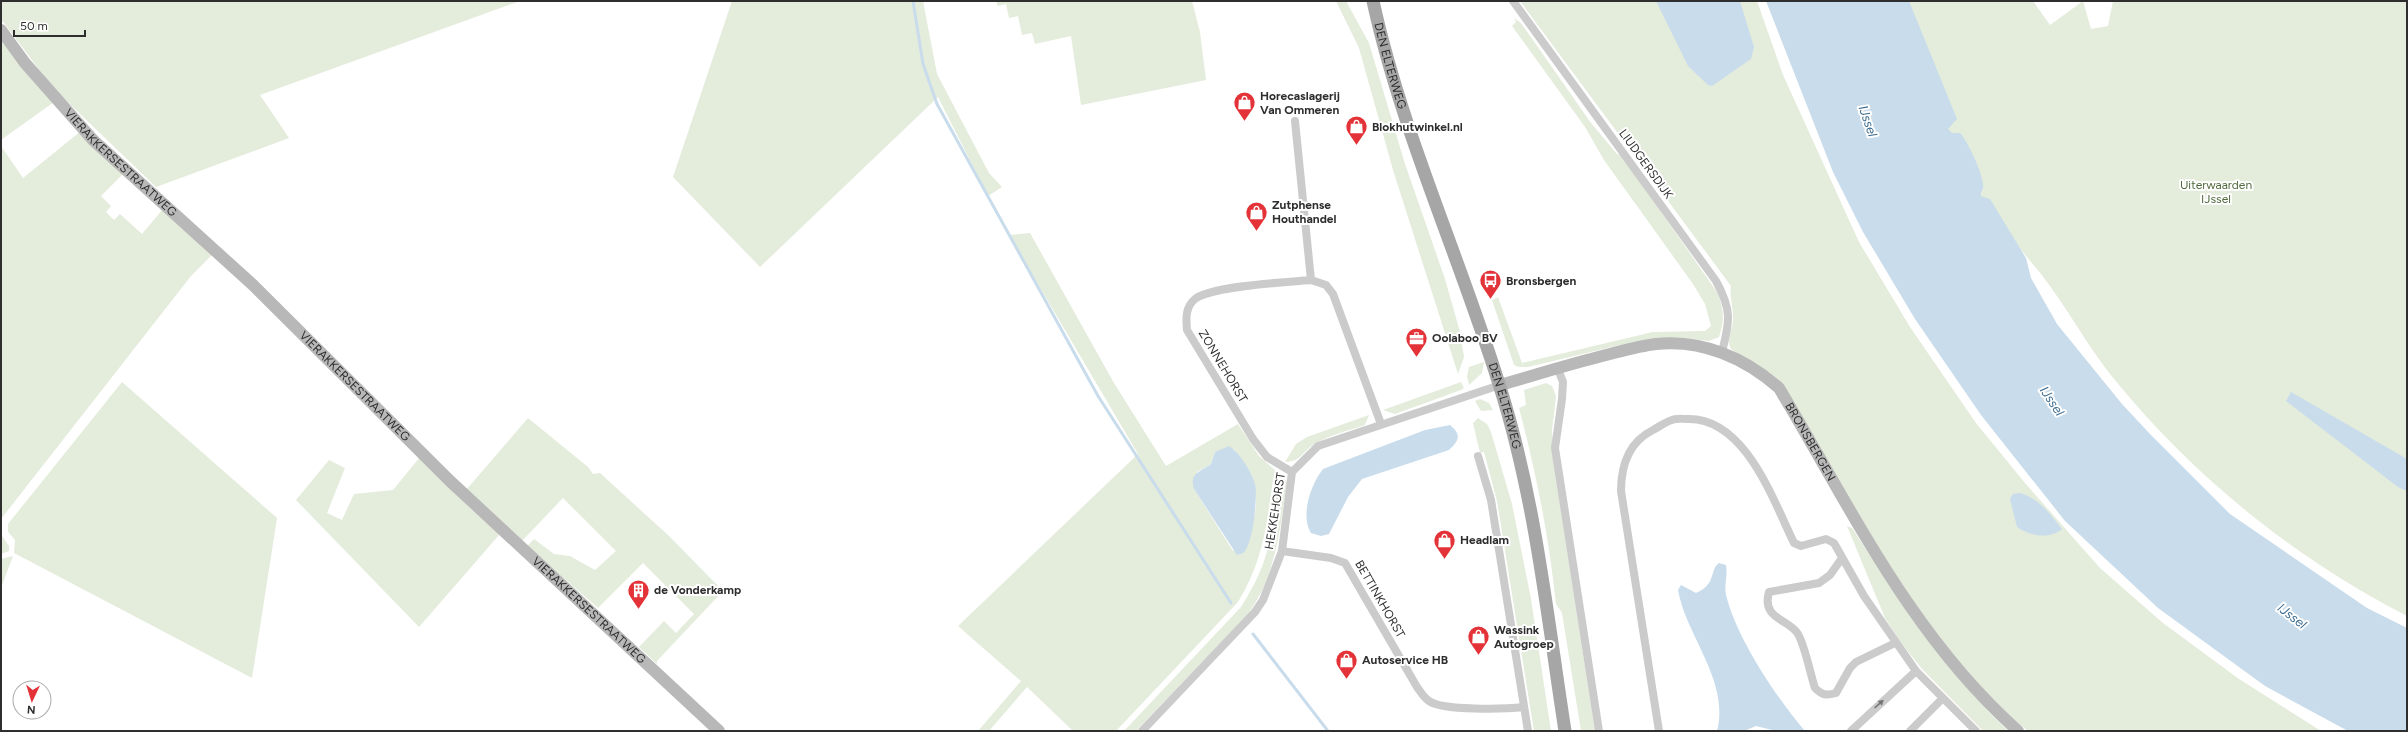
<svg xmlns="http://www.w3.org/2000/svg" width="2408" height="732" viewBox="0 0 2408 732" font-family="Figtree,sans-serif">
  <rect width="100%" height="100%" fill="#fff"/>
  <path fill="#e4ecdc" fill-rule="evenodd" d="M 1,1 L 520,1 L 260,95 L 289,138 L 156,187 L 53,88 L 1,19 Z
    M 732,1 L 923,1 L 937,74 L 989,173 L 1002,187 L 988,196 L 938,97 L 760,267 L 673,177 Z
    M 996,1 L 1192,1 L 1200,32 L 1206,80 L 1081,105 L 1071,36 L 1035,44 L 1032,33 L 1022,35 L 1018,16 L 1009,18 L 1006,4 L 998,6 Z
    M 1336,1 L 1346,1 L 1369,43 L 1405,164 L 1445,279 L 1460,332 L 1464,357 L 1458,374 L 1393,170 L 1359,48 Z
    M 1520,1 L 1757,1 L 1783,75 L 1859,242 L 1910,327 L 1976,423 L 2025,483 L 2100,568 L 2163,623 L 2239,679 L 2321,731 L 2028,731 L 1997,705 L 1927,625 L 1878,550 L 1786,390 L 1731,349 C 1726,339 1732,331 1733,321 C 1734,309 1729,297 1731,286 Z
    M 1888,1 L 2033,1 L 2050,25 L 2083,1 L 2091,29 L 2108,26 L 2113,1 L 2407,1 L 2407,616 C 2294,558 2194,477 2114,379 C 2087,346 2067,307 2041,274 C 2020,248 1997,223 1980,195 C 1943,135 1917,66 1888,1 Z
    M 1514,18 L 1521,23 L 1591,123 L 1617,154 L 1621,155 L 1717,292 C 1724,308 1725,320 1719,337 L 1709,341 L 1693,339 L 1620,345 L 1528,367 L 1519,367 L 1514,365 L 1492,300 L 1498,297 L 1522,363 L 1653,332 L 1705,331 L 1711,326 L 1705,304 L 1693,284 L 1604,160 L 1585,127 L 1512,26 L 1516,22 Z
    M 1,37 L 54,102 L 1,140 Z
    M 81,131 L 124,173 L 101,196 L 111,206 L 106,212 L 114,220 L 120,214 L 142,234 L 163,209 L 213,254 L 191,276 L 1,519 L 1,146 L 23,178 Z
    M 1030,233 L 1114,383 L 1166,466 L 1238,424 L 1259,456 L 1275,470 C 1272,483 1271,496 1269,509 C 1264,543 1256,573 1238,602 L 1116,731 L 1073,731 L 1027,687 L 989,731 L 978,731 L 1021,681 L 958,626 L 1138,454 L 1009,235 ZM 1234,449 C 1249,470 1261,491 1254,517 C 1252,529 1240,541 1233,551 L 1194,489 L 1197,472 L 1211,464 L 1215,452 Z
    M 1484,362 L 1482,373 L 1469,385 L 1467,376 L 1469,367 Z
    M 122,382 L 277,518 L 252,678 L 14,553 L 15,540 L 8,532 L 8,524 Z
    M 1461,382 L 1464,388 L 1461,390 L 1395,414 L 1383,410 Z
    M 1546,383 L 1552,386 L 1556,396 L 1552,431 L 1555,473 L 1595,731 L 1581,731 L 1562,613 L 1556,604 C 1549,537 1536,472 1519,408 L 1526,405 L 1524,390 Z
    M 1480,399 L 1489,403 L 1493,410 L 1481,411 L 1475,401 Z
    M 1369,415 L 1365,425 C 1348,431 1329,435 1313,445 C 1302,452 1302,461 1285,462 L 1296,444 L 1307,437 Z
    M 528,418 L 588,467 L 593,474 L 600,473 L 669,536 L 723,591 L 657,661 L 657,664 L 639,647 L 664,621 L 676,633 L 694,614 L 643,563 L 598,608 L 527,546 L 534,539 L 554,554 L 570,556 L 595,570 L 616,551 L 563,498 L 522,541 L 466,490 Z
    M 1478,418 L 1487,424 L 1491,432 L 1512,504 L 1531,599 L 1551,731 L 1534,731 L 1497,501 L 1484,452 L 1480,453 L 1473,423 Z
    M 420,457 L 468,506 L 500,534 L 419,627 L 296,500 L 329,460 L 345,468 L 327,513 L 342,520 L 354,494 L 393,490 Z
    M 1281,473 L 1287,482 C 1280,528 1276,577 1247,615 L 1136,731 L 1124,731 L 1241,607 C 1255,585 1265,564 1270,539 C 1275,517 1275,494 1281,473 Z
    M 1847,526 L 1852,528 C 1899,600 1945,671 2008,731 L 1983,731 L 1922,669 L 1902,644 L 1885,618 Z
    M 2,536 L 9,546 L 9,551 L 1,554 Z
    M 13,556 L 1,588 L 1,559 Z"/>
  <path fill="#c9dceb" d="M 1656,1 L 1740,1 L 1754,47 L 1751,59 L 1712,86 L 1708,85 L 1688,66 Z
    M 1766,1 L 1909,1 L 1957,119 L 1948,129 L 1952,133 L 1960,133 C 1967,140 1985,177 1983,188 C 1983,191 1980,191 1981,196 L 1990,199 L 2026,258 L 2031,278 L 2057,324 L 2122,404 L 2150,434 L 2230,514 L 2367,608 L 2407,628 L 2407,731 L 2348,731 L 2265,686 L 2158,608 L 2065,521 L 1981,415 L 1915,319 L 1863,232 L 1833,172 Z
    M 2291,392 L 2407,459 L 2407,491 L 2398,487 L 2286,401 Z
    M 1450,425 C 1462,435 1459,441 1449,450 L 1362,479 L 1348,497 L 1329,534 L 1321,536 L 1311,533 C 1300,515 1311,484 1323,469 L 1425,430 Z
    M 1229,446 C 1240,453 1251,471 1255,484 C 1258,495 1253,546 1243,553 C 1241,554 1239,554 1237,555 L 1194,489 C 1189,473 1200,472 1211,464 L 1215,452 Z
    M 2020,493 C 2039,498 2051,515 2062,529 C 2049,540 2030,536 2017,527 L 2010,499 L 2013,494 Z
    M 1719,563 L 1726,565 C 1728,575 1724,585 1726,595 C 1737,639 1776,697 1805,731 L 1776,731 L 1756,726 L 1744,731 L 1717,731 C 1730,681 1686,636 1678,590 L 1681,585 L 1696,593 C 1717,584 1709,570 1719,563 Z"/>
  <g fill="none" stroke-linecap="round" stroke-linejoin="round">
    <path stroke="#c9dceb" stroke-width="3" d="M 913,1 L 923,64 L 937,104 L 1098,396 L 1231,603
      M 1253,634 L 1328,731"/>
    <path stroke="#cbcbcb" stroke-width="8" d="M 1513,1 L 1716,281 C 1732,310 1730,321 1722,352
      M 1295,121 L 1311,280
      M 1557,367 L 1563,382 L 1562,399 L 1555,448 L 1599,731
      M 1478,456 L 1491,500 L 1528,731
      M 1292,472 L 1267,457 L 1253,439 L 1187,330 C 1186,319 1185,307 1195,299 C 1211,286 1288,282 1311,280 L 1326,285 L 1333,294 L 1381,424
      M 1282,551 L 1331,558 L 1345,563 L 1417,687 C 1420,691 1424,698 1429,701 C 1442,711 1506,709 1524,707
      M 1842,558 L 1830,575 L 1819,583 L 1769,592 C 1761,619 1789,619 1798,634 C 1805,646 1810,673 1815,688 C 1822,695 1826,696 1836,693 L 1850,668 L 1856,662 L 1895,643
      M 1142,731 L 1255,612 L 1263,600 L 1282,551 L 1292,472 L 1318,446 L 1500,385
      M 1659,731 L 1621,491 C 1621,465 1629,442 1653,430 C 1659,427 1665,422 1672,420 C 1676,418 1682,419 1687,419 C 1745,417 1773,500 1794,543 L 1801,546 L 1826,539 L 1834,543 L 1864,596 L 1916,671 L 1976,731
      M 1851,731 L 1916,671
      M 1910,731 L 1943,698"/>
    <g stroke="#b8b8b8" stroke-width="12">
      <path id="s1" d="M 1,30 L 25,63 L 93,140 L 253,285 L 450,481 L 719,731"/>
      <path id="s2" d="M 1500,385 C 1535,375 1570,364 1606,355 C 1622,351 1639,346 1656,344 C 1702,339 1745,358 1779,388 C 1851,508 1911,636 2018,731"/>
    </g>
    <path stroke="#a6a6a6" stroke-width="13" id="s3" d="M 1373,1 C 1402,133 1459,255 1499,384 C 1535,496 1547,615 1565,731"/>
  </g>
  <defs><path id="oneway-solid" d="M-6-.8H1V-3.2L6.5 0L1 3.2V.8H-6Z"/></defs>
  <use fill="#757575" href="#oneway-solid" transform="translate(1879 704) rotate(-42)"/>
  <defs>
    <symbol id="shop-pin" viewBox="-11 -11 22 30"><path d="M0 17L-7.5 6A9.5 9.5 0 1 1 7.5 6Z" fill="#e33338" stroke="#fff"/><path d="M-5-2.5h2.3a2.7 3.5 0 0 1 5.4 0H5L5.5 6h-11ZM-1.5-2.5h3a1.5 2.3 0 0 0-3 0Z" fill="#fff"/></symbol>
    <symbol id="bus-pin" viewBox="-11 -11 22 30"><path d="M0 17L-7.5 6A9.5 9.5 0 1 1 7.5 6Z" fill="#e33338" stroke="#fff"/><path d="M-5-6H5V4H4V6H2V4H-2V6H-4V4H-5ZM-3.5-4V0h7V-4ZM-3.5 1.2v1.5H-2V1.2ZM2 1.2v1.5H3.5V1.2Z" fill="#fff"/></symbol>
    <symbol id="office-pin" viewBox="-11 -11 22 30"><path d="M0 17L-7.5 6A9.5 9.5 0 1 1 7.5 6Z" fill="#e33338" stroke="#fff"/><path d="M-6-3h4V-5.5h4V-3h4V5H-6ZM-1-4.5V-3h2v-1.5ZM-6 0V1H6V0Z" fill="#fff"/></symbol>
    <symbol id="building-pin" viewBox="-11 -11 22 30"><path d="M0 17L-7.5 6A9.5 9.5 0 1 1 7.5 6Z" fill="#e33338" stroke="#fff"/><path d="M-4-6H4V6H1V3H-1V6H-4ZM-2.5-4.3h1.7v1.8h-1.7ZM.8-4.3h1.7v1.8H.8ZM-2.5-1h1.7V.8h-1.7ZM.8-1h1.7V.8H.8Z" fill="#fff"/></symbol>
  </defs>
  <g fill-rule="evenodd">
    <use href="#shop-pin" x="1232" y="90" width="25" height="34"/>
    <use href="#shop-pin" x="1344" y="114" width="25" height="34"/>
    <use href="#shop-pin" x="1244" y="200" width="25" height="34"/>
    <use href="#bus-pin" x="1478" y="268" width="25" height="34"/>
    <use href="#office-pin" x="1404" y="326" width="25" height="34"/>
    <use href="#shop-pin" x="1432" y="528" width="25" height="34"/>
    <use href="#building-pin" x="626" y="578" width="25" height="34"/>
    <use href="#shop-pin" x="1466" y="624" width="25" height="34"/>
    <use href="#shop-pin" x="1334" y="648" width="25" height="34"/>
  </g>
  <g text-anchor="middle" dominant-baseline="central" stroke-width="4" stroke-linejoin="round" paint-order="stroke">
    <g font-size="12" fill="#2e2e2e" stroke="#fff">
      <text stroke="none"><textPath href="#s3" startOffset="67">DEN ELTERWEG</textPath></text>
      <text stroke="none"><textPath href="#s1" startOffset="179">VIERAKKERSESTRAATWEG</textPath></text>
      <text transform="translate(1646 164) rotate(54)">LIUDGERSDIJK</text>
      <text transform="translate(1223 366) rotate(59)">ZONNEHORST</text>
      <text stroke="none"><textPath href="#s1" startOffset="503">VIERAKKERSESTRAATWEG</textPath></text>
      <text stroke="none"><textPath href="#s3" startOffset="426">DEN ELTERWEG</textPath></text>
      <text stroke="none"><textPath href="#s2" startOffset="358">BRONSBERGEN</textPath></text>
      <text transform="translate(1275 511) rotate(-81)">HEKKEHORST</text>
      <text transform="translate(1380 599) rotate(60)">BETTINKHORST</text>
      <text stroke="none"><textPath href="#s1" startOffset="827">VIERAKKERSESTRAATWEG</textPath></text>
    </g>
    <g font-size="12" font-weight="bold" fill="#2e2e2e" stroke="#fff" text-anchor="start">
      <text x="1260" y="96">Horecaslagerij<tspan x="1260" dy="14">Van Ommeren</tspan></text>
      <text x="1372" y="127">Blokhutwinkel.nl</text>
      <text x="1272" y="205">Zutphense<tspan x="1272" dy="14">Houthandel</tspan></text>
      <text x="1506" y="281">Bronsbergen</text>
      <text x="1432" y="338">Oolaboo BV</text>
      <text x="1460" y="540">Headlam</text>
      <text x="654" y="590">de Vonderkamp</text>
      <text x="1494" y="630">Wassink<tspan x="1494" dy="14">Autogroep</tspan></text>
      <text x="1362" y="660">Autoservice HB</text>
    </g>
    <g font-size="12" fill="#506a3c" stroke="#fff">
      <text x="2216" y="185">Uiterwaarden<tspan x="2216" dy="14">IJssel</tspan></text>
    </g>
    <g font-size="13" font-style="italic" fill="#3d6c90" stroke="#fff">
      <text transform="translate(1868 121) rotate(71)">IJssel</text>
      <text transform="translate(2052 401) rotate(56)">IJssel</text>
      <text transform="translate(2292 616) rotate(38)">IJssel</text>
    </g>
  </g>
  <rect width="2408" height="732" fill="none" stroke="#2e2e2e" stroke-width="4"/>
  <g transform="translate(32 700) rotate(184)"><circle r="19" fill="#ffffff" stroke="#ababab"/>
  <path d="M0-3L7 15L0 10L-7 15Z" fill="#e33338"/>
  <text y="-6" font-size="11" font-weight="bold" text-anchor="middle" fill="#2e2e2e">N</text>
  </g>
  <path d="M14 30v6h71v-6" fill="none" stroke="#2e2e2e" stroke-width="2"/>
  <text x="20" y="30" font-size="12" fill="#2e2e2e" stroke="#ffffff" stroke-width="3" paint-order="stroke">50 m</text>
</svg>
